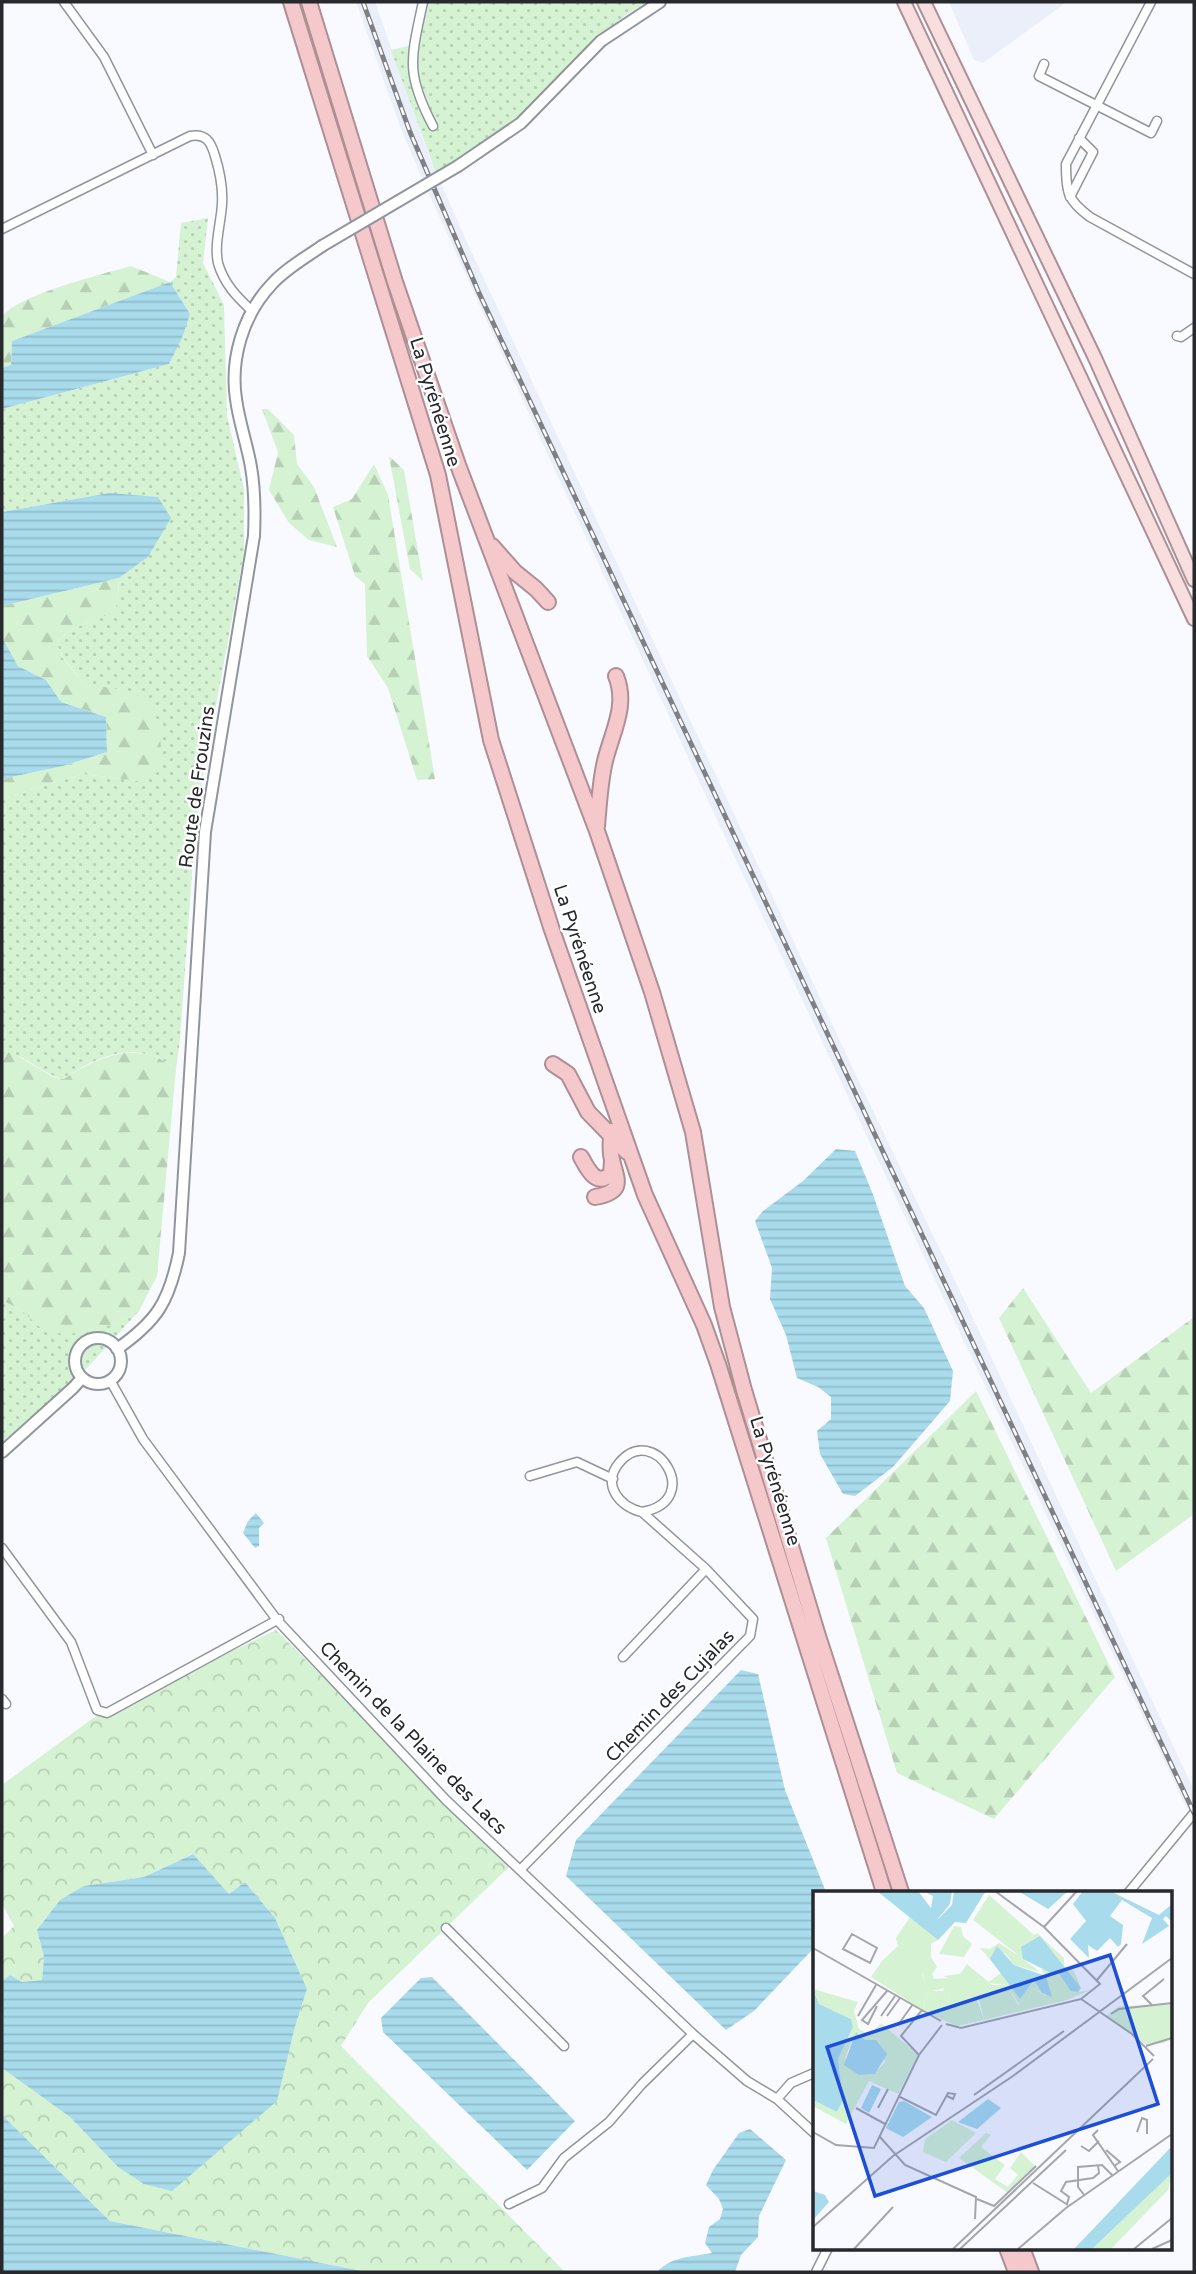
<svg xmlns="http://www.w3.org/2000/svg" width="1196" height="2274" viewBox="0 0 1196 2274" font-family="'Varela Round',sans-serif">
  <defs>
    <pattern id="grass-dots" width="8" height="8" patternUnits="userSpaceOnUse" patternTransform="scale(1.75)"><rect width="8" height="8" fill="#d5f2d3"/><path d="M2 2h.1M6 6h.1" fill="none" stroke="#b7d0b5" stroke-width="1.8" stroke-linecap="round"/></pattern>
    <pattern id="forest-firs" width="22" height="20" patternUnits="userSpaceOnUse" patternTransform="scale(1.75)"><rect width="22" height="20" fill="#d5f2d3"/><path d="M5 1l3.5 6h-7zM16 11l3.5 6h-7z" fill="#b7d0b5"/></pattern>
    <pattern id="park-crowns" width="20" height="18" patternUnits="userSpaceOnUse" patternTransform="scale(1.75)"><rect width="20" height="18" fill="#d5f2d3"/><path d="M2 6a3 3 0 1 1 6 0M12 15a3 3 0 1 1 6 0" fill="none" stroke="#b7d0b5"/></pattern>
    <pattern id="water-rules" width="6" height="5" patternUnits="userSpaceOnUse" patternTransform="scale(1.75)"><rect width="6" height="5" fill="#a8dbeb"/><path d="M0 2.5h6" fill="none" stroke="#91bcca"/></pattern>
  </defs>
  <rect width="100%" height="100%" fill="#f9faff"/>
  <path fill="#eaeffa" d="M 356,2 L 375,2 L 429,156 L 470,249 L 863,1090 L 972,1316 L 1194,1790 L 1194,1823 L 1079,1584 L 718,822 L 541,440 L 429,194 L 401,129 Z
    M 949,2 L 1067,2 L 983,63 L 974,60 Z"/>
  <path fill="url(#grass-dots)" d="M 426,2 L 648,2 L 627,14 L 585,48 L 531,107 L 503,131 L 436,173 L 391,50 L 417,44 Z
    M 208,218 L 203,263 L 224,305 L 227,416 L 244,489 L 244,553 L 202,782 L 193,860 L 180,1039 L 176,1069 C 139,1039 99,1054 64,1079 C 42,1075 23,1051 2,1053 L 2,800 L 12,795 L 84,774 L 146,782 L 122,690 L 85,685 L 62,656 L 57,644 C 72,620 109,622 116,606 C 119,598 118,586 119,578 L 148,557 L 109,493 L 2,512 L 2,409 L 169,364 L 190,314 L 170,282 L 176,277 L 181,223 Z
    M 2,1300 L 21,1310 L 41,1328 L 116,1324 L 139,1311 L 88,1367 L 2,1445 Z"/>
  <path fill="url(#forest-firs)" d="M 131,266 L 170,282 L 12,341 L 11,366 L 2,368 C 2,355 0,331 2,319 C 8,297 107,273 131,266 Z
    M 262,409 L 268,409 L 294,435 L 297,464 L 314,487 L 337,547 L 309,540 L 289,523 L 269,490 L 278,452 Z
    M 389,456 L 404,470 L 423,581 L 410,569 Z
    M 374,464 L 388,495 L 435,779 L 417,780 L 388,688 L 367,656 L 365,584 L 355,576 L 333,507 L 352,499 Z
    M 119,578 C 118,586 119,598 116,606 C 109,623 72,619 57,644 L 62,657 L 85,685 C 105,687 127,688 143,699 C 160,710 167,759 155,775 C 152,778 149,779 146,782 L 84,774 L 12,795 L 2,800 L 2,779 L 63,766 L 107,752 L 106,717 L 61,702 L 46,680 L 18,666 L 2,642 L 2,606 Z
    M 11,1052 L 53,1077 L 64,1079 C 100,1055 139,1039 176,1069 L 157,1276 L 139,1311 L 116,1324 L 66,1335 L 41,1328 L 21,1310 L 2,1300 L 2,1053 Z
    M 1023,1288 L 1091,1393 L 1194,1317 L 1194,1514 L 1116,1571 L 999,1318 Z
    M 976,1391 L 1115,1677 L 994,1819 L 897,1773 L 826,1538 Z"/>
  <path fill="url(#park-crowns)" d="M 276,1630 L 511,1865 L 368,2003 L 341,2046 L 565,2272 L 367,2272 L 110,2221 L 2,2115 L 2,2068 L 70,2117 L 118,2167 L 294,2030 L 307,1989 L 275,1918 L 245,1882 L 229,1894 L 192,1854 L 144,1877 L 84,1886 L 37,1930 L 44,1957 L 42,1980 L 22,1982 L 10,1975 L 2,1981 L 2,1938 L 14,1926 L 2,1904 L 2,1785 L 93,1718 Z"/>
  <path fill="url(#water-rules)" d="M 170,282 L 190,314 L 182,338 L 169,364 L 2,409 L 2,368 L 11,365 L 12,341 Z
    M 109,493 L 158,497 L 171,518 L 148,557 L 119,578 L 2,606 L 2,512 Z
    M 2,638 L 18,666 L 46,680 L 61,702 L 106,717 L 107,752 L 63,766 L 2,779 Z
    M 836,1149 L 855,1151 L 872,1192 L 905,1286 L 924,1308 L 953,1371 L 950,1401 L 893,1467 L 855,1496 L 843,1494 L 820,1454 L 817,1431 L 831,1419 L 831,1397 L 818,1387 L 797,1378 L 786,1335 L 770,1299 L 772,1268 L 755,1221 L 763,1211 L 803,1181 Z
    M 256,1513 L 264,1523 L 259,1528 L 259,1546 L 255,1548 L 243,1533 L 248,1521 Z
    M 741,1670 L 758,1674 L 785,1790 L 826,1892 L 814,1892 L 814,1948 L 754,2011 L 726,2030 L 566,1876 L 576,1840 Z
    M 193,1854 L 229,1894 L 245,1882 L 275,1918 L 307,1989 L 294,2030 L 277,2101 L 172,2191 L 144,2184 L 118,2167 L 70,2117 L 2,2068 L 2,1981 L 10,1975 L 22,1982 L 42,1980 L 44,1957 L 37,1930 L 60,1900 L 84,1886 L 144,1877 Z
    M 432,1977 L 575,2121 L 527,2170 L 383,2032 L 381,2018 L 421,1978 Z
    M 2,2115 L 110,2221 L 367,2272 L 2,2272 Z
    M 750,2129 L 786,2160 L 759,2216 L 758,2237 L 741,2255 L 735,2272 L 657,2272 C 672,2256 692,2257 712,2253 L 705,2243 L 709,2227 L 720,2219 L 723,2209 L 719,2199 L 706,2185 L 713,2170 L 739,2133 Z"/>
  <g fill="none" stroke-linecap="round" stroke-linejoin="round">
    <defs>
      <path id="street" d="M 64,2 L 104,57 L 153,155
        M 423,2 C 411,58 405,73 433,126
        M 1151,2 L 1066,164 C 1066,192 1067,200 1090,217 L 1194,274
        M 1044,64 L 1039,76 L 1151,133 L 1157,121
        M 1070,197 L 1093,152 L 1079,138
        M 2,229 L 190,136 C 206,133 211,142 215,156 C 220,172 223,188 222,204 C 221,223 214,244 218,263 C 224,284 237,297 252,311
        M 1177,336 L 1181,337 L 1194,328
        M 110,1380 L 143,1439 L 277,1620 L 446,1800 L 693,2034 L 747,2081 L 777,2099 L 814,2133
        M 530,1476 L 577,1462 L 613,1479
        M 2,1548 L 71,1642 L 97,1710 L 107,1713 L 279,1619
        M 623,1657 L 706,1569
        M 2,1699 L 6,1704
        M 521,1869 L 750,1636 L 753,1619 L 706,1569 L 642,1512 C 620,1507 601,1485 619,1463 C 654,1420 706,1501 642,1512
        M 1129,1892 L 1194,1813
        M 446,1928 L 564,2046
        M 777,2099 L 791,2083 L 814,2073
        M 509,2204 L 542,2188 L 564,2158 L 609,2122 L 642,2084 L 693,2034
        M 816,2272 L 828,2248"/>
      <path id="secondary" d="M 458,166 L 521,123 L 601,41 L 660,2
        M75 1361a23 23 0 1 1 46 0a23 23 0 1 1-46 0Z
        M 117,1349 C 157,1321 169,1302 179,1253 L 205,832 L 254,536 C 255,513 255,490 251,467 C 247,444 239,422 236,399 C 230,359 243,315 271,285 C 285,269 305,258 322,246
        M 2,1452 L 73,1388 L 82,1378"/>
      <path id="primary" d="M 904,2 L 1194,619
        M 924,2 L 1095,358 L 1194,580"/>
      <path id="highway" d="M 291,2 L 438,475 L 491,740 L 552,930 L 645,1195 L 704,1325 L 718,1364 L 884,1892
        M 309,2 L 395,282 L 458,465 L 597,831 L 652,992 L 693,1132 L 722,1307 L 744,1390 L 818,1636 L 901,1892
        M 492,546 L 515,572 L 536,589 L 548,602
        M 597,826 C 599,804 600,782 605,761 C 612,732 628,706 616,676
        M 553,1064 L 568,1074 L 588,1112 L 627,1152
        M 581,1157 C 588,1170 596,1187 611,1174 L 612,1161
        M 595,1197 C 629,1191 614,1177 611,1154 C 610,1147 611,1139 611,1131
        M 1007,2248 L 1016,2272
        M 1022,2248 L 1031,2272"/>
    </defs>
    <use href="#street" stroke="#90959f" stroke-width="11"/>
    <use href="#secondary" stroke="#90959f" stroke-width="14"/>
    <use href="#primary" stroke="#ad9094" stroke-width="16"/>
    <use href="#highway" stroke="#ad9094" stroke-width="18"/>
    <use href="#street" stroke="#fff" stroke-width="8"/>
    <use href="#secondary" stroke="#fff" stroke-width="10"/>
    <use href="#primary" stroke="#f9dee0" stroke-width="12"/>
    <use href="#highway" stroke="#f5c8cc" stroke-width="14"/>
    <defs>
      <path id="rail" d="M 363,2 L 410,132 L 479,293 L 1194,1813"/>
    </defs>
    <use href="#rail" stroke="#7f8085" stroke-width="5"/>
    <use href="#rail" stroke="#fff" stroke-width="2.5" stroke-dasharray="8" stroke-linecap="butt"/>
    <defs>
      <path id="secondary-bridge" d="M 322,246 L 458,166"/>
    </defs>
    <use href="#secondary-bridge" stroke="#90959f" stroke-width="14" stroke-linecap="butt"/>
    <use href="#secondary-bridge" stroke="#fff" stroke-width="10"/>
  </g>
  <g text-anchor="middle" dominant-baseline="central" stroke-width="5" stroke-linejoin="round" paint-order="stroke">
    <g font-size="19" fill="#27292d" stroke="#fff">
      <text transform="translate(435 402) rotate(73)">La Pyrénéenne</text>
      <text transform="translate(197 787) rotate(-82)">Route de Frouzins</text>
      <text transform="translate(580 949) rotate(72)">La Pyrénéenne</text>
      <text transform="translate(775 1481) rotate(73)">La Pyrénéenne</text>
      <text transform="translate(670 1696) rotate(-46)">Chemin des Cujalas</text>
      <text transform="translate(413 1738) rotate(46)">Chemin de la Plaine des Lacs</text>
    </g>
  </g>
  <g transform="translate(813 1891)">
    <rect width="359" height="359" fill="#f9faff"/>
    <path d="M 176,4 L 221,44 L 205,56 L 204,63 L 160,29 ZM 69,70 L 109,82 L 112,92 L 102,114 L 58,86 ZM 154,73 L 179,94 L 194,94 L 205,114 L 216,107 L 219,97 L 233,105 L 233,85 L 228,78 L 245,80 L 265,101 L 278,99 L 254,109 L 171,129 L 166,108 L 156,104 L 137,104 L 133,123 L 137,132 L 111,120 L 112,108 L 119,100 L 130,100 L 135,87 L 130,85 L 147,83 ZM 359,113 L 359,146 L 351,152 L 333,154 L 293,125 L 306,115 Z" fill="#d5f2d3"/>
    <path d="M 97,26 L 125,49 L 118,53 L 118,66 L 124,76 L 119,83 L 121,88 L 135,87 L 136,96 L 119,100 L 112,108 L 111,120 L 102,114 L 105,97 L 112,92 L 110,83 L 69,70 L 85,55 L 83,47 ZM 141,35 L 148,36 L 150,45 L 159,53 L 151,66 L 126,63 ZM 224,42 L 251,67 L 251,75 L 261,80 L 268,97 L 252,80 L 227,45 L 210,68 L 227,81 L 201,74 L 192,62 L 177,68 L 188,77 L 207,108 L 221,88 L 229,102 L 219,97 L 214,112 L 207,115 L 194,94 L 174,92 L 188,82 L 167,57 L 177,58 L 186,52 L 203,63 L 205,56 ZM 162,103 L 171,129 L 144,135 L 137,132 L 133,123 L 137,104 ZM 139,229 L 163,242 L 133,271 L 110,261 L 112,248 ZM 173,242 L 178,244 L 168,256 L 192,274 L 182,288 L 195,296 L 205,284 L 197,277 L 208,261 L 223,276 L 195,302 L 146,267 ZM 359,282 L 355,299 L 298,358 L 279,358 Z" fill="#d5f2d3"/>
    <path d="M 0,98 L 45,111 L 41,120 L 46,138 L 57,144 L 68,132 L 105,164 L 85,203 L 56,190 L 33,233 L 0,215 L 0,209 L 24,221 L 30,209 L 25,168 L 40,136 L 38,128 L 6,113 ZM 40,147 L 65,151 L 72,171 L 61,183 L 46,184 L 32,167 Z" fill="#d5f2d3" fill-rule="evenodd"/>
    <path d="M 64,0 L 105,0 L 118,17 L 120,5 L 110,0 L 139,0 L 137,13 L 123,30 L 139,14 L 141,0 L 172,1 L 153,32 L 142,31 L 125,49 ZM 205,0 L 255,0 L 235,18 ZM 270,0 L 297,0 L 346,24 L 359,13 L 359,31 L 353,25 L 350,28 L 356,35 L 329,53 L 339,27 L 309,9 L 297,25 L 310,34 L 308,53 L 305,56 L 297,47 L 284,60 L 275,54 L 276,67 L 257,48 L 273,30 L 260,13 ZM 227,45 L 268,97 L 265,101 L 258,100 L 245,81 L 238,82 L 210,68 L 208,56 ZM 184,55 L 201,74 L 233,85 L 239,106 L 229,102 L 221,89 L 207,108 L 177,68 ZM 0,99 L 6,113 L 38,128 L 40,136 L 25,168 L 30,209 L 24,221 L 0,209 ZM 43,141 L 52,149 L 63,149 L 74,163 L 62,183 L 46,184 L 31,174 ZM 59,194 L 68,198 L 56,222 L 48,217 ZM 175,208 L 188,217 L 164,238 L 145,231 ZM 91,210 L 119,226 L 90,246 L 73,237 L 86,211 ZM 359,255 L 358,283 L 279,358 L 261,358 ZM 0,300 L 12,304 L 16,311 L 0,329 Z" fill="#a8dbeb"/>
    <path fill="none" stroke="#a5a6ab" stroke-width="2" d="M 182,0 L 231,36 L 287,93 L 268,108M 231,36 L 264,0M 39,43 L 64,57 L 57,72 L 30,58 ZM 0,57 L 128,130M 284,89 L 314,53M 339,114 L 330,105 L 351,88M 64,115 L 55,133 L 49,129 L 74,100M 298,123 L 306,118 L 359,112M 45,125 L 63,94M 68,125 L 82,105M 74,125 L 87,107M 133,133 L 148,137 L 268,108 L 319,143 L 341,165M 85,134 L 100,113M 333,155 L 359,147M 106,164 L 88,145 L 109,119M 161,204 L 251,140M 85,205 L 123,224 L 135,202 L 142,203 L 140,208 L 134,205M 43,217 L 72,233M 65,217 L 75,198M 285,239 L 280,244 L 305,280M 0,241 L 23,254 L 61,257 L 106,164 L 129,134M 324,241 L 329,227 L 334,229 L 334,243M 67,246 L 92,274 L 163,306 L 162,328M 268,255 L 276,260 L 286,250M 293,259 L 307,271 L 301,275M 220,292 L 255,314M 272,305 L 265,296 L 265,276 L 289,274 L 300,285M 164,308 L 181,315 L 223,275M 254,313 L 256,306 L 248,300 L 253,291 L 280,287 L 286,282 L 285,274M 0,336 L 80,265 L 200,185 L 359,67M 41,358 L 80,316M 140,358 L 340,168M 147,358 L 253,259M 205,358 L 253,317 L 359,243M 321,358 L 359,327M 339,358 L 359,349"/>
    <path fill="#1d4ed8" fill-opacity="0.15" stroke="#1d4ed8" stroke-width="3.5" d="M 297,64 L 345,213 L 62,305 L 14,156 Z"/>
    <rect width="359" height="359" fill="none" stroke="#27292d" stroke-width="3.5"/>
  </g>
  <rect width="1196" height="2274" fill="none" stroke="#27292d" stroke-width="7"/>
</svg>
